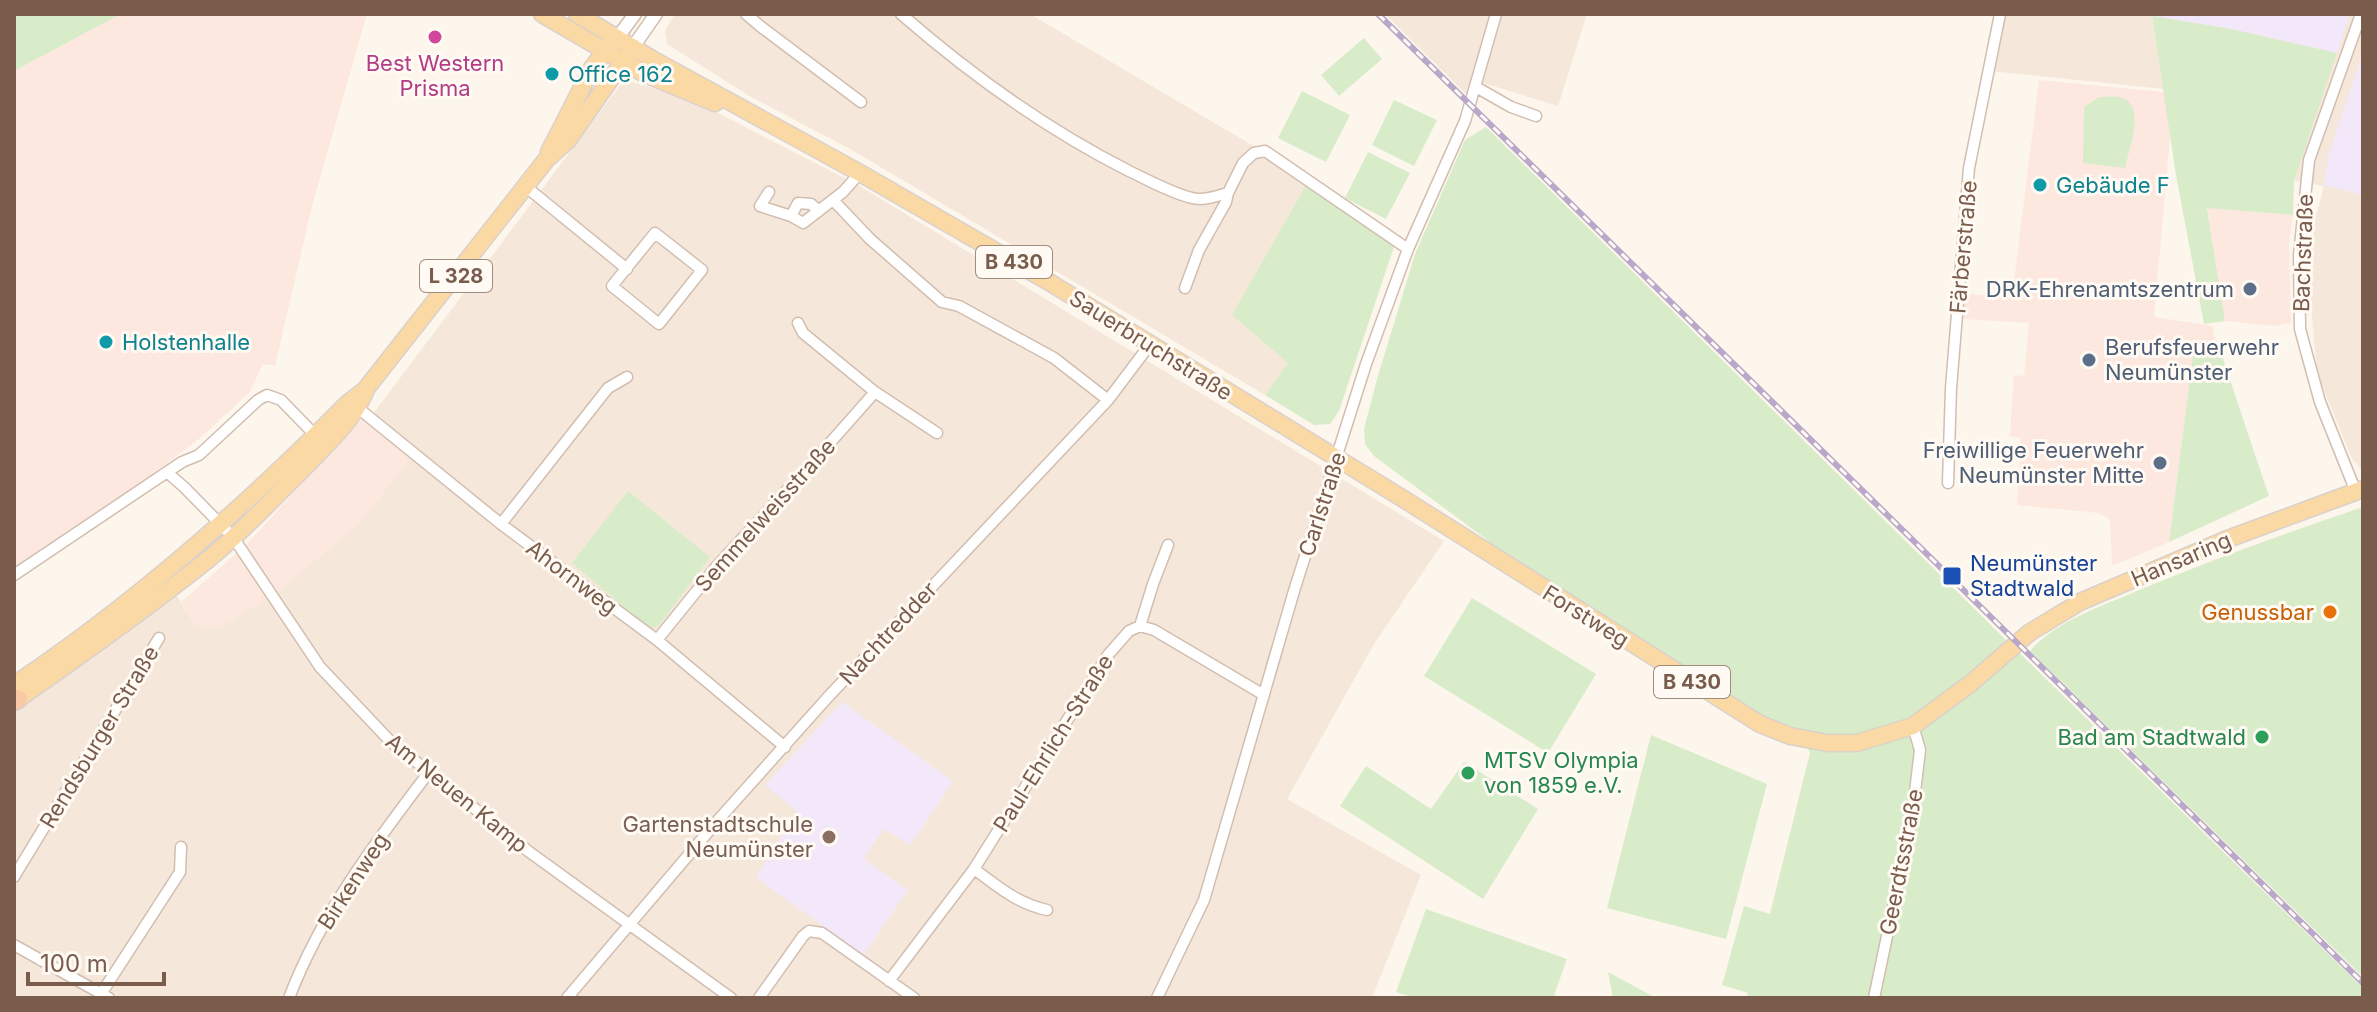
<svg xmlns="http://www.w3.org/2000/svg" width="2377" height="1012" viewBox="0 0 2377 1012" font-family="Inter,sans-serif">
  <rect width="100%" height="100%" fill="#fdf6ec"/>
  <path fill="#f5e8da" d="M 675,14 L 1030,14 L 1250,144 L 1265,151 L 1309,180 L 1289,363 L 1265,395 L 850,149 L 751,97 L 667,44 L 665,31 Z
    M 1385,14 L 1587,14 L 1558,106 L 1477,81 L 1467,95 Z
    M 2000,14 L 2363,14 L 2363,471 L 2352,459 L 2317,373 L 2309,283 L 2314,224 L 2324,186 L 2294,181 L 2301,159 L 2152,17 L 2163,89 L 1990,71 Z
    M 624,80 L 683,95 L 858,185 L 1444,541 L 1374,644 L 1287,799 L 1421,875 L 1372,998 L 14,998 L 14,710 L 177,596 L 195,625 L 370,418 Z"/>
  <path fill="#fde8e0" d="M 121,14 L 367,14 L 312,206 L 275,366 L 263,364 L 249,393 L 199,439 L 147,478 L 14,571 L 14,71 Z
    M 2039,80 L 2174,93 L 2154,317 L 2213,326 L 2215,343 L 2195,340 L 2169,542 L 2112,566 L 2110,520 L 2099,513 L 2017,505 L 2021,438 L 2010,436 L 2014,375 L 2024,376 L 2029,323 L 1963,319 L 1965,294 L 2012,297 Z
    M 2207,207 L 2293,215 L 2289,242 L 2291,323 L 2274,326 L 2225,321 Z
    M 364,416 L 415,453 L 359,524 L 272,596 L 217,629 L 195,625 L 181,602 L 245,546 Z"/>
  <path fill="#f3e8fa" d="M 2151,14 L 2350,14 L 2337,53 L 2231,29 L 2152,16 Z
    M 2363,52 L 2363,195 L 2324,185 L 2329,154 Z
    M 842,702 L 953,781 L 911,845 L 883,829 L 864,859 L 908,890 L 864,955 L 756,878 L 797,811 L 765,785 Z"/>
  <path fill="#d8ecc9" d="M 14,14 L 121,14 L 14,71 Z
    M 2152,16 L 2231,29 L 2337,53 L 2294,181 L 2293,215 L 2207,208 L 2225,321 L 2204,324 L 2176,175 Z
    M 1364,38 L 1382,59 L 1339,96 L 1321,75 Z
    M 1302,91 L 1350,115 L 1326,162 L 1278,138 Z
    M 2099,97 C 2105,97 2112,96 2119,97 C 2148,103 2129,148 2125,168 L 2083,163 L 2084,107 Z
    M 1394,100 L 1437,120 L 1414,166 L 1372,145 Z
    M 1486,127 L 2006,640 L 2363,988 L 2363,998 L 1746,998 L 1748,993 L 1722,985 L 1744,906 L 1770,914 L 1810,753 L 1797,729 L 1754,713 L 1497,551 L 1486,539 L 1374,456 L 1365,444 L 1364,429 L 1377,379 L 1415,254 L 1465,140 Z
    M 1368,152 L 1410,173 L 1386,219 L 1345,198 Z
    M 1309,180 L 1396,241 L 1339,411 L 1330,424 L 1314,425 L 1265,395 L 1288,363 L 1232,315 Z
    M 2194,347 L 2220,350 L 2269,496 L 2169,542 Z
    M 628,491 L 710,557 L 659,625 L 650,629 L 572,563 Z
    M 2363,507 L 2363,977 L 2030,651 C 2056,621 2100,607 2137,591 C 2211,560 2286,533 2363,507 Z
    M 1472,598 L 1596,674 L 1548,753 L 1424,676 Z
    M 1651,735 L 1767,784 L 1726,939 L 1607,908 Z
    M 1464,762 L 1538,809 L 1483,899 L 1340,806 L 1366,766 L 1431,809 Z
    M 1426,909 L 1567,959 L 1553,998 L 1414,998 L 1396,992 Z
    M 1608,972 L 1656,998 L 1613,998 Z"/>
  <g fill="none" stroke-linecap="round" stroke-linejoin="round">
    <defs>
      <path id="minor" d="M 746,14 L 760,26 L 861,102
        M 901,14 C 971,75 1046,129 1129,171 C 1148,180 1171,193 1192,198 C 1204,201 1216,196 1228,193
        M 1476,87 L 1511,107 L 1536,116
        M 525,186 L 627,269
        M 769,192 L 760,206 L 791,216 L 803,223 L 843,192 L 860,173
        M 833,200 L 870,239 L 942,302 L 959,306 L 1054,358 L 1108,400
        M 791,216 L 798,203 L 811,204 L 819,211
        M 655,233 L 702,270 L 659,324 L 612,286 Z
        M 1185,288 L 1199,250 L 1226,202 L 1228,193 L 1243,163 L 1254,153 L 1265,151 L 1408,249
        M 798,323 L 803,333 L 875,392 L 937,433
        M 358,408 L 501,524 L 657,640 L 785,747
        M 168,473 L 185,488 L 233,537 L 320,667 L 390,741 L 528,851 L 731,998
        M 1948,483 L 1951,388 L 1969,168 L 2000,14
        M 2356,492 L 2320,402 L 2300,329 L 2299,255 L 2309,160 L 2361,14
        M 501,524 L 608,388 L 627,377
        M 14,575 L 182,462 L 199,455 L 258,400 L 267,395 L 281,400 L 316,436
        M 1140,626 L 1153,584 L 1168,545
        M 657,640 L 716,567 L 814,461 L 875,392
        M 974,869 C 999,887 1016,903 1047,910
        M 14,877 L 159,638
        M 14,945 L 109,998
        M 889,981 L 974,869 L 1108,655 L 1129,631 L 1140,626 L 1154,630 L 1264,695
        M 101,994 L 180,872 L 181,847
        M 289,998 C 321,914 375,843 429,772
        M 567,998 L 719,819 L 828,697 L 1108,400 L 1151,343
        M 759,998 L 803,936 L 809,931 L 822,933 L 914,998
        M 1157,998 L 1204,900 L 1294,591 L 1366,364 L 1408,249 L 1465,121 L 1496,14
        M 1874,998 L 1912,817 L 1920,750 L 1913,726"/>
      <path id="tertiary" d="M 618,37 L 635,14
        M 633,47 L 656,14"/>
      <path id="primary" d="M 542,14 L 643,73 L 715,103
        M 577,14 L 652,59 L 860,173 L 1049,282 L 1402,498 L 1760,724 L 1790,736 L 1828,743 L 1857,743 L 1913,726 L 1970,684 L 2029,633 L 2080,602 L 2225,540 L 2363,489
        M 549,152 L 592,68 L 611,44
        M 14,685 C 136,603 245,507 348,403 L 365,390 L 546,160 L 568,140 L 633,47
        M 18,699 C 84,653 149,607 211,557 C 244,530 274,498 304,468 C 326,445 352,422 365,392"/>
      <path id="trunk" d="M 14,701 L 18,699"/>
    </defs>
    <use href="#minor" stroke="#d1beb0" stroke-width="13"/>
    <use href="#tertiary" stroke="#d1beb0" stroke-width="15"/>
    <use href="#primary" stroke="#dad1cd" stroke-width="19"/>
    <use href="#trunk" stroke="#dad1cd" stroke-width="21"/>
    <use href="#minor" stroke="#fff" stroke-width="10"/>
    <use href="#tertiary" stroke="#fff" stroke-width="12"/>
    <use href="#primary" stroke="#fbd9a5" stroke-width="16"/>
    <use href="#trunk" stroke="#f9c8a4" stroke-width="18"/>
    <defs>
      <path id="rail" d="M 1378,14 L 2363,983"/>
    </defs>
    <use href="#rail" stroke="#b9a8c9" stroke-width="6"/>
    <use href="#rail" stroke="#fffaf3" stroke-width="3" stroke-dasharray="9" stroke-linecap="butt"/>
  </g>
  <circle fill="#d1479c" stroke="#fffaf3" stroke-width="3" cx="435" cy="37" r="8"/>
  <g fill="#0f9aa8" stroke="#fffaf3" stroke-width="3">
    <circle cx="552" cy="74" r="8"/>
    <circle cx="2040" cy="185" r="8"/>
    <circle cx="106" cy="342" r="8"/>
  </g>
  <g fill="#5c6f8a" stroke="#fffaf3" stroke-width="3">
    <circle cx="2250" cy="289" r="8"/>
    <circle cx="2089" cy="360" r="8"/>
    <circle cx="2160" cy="463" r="8"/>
  </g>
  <rect fill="#1a4fb4" stroke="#fffaf3" stroke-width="3" x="1942" y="566" width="20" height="20" rx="4"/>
  <circle fill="#e8710a" stroke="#fffaf3" stroke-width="3" cx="2330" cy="612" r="8"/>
  <g fill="#2e9e5b" stroke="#fffaf3" stroke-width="3">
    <circle cx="2262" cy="737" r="8"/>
    <circle cx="1468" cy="773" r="8"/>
  </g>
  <circle fill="#8d6e63" stroke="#fffaf3" stroke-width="3" cx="829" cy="837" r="8"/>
  <g text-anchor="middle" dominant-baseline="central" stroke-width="6" stroke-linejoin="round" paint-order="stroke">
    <g fill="#fffaf3" stroke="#a28b7f" stroke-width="2">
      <rect x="976" y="246" width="76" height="32" rx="6"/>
      <rect x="420" y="260" width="72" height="32" rx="6"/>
      <rect x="1654" y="666" width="76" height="32" rx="6"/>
    </g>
    <g font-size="20" font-weight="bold" fill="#7a5c4d">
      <text x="1014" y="262">B 430</text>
      <text x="456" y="276">L 328</text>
      <text x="1692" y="682">B 430</text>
    </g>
    <g font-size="22" fill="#b23c85" stroke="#fffaf3">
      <text x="435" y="63">Best Western<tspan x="435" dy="25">Prisma</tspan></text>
    </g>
    <g font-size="22" fill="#0d838f" stroke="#fffaf3" text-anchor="start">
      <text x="568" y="74">Office 162</text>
      <text x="2056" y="185">Gebäude F</text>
      <text x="122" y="342">Holstenhalle</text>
    </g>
    <g font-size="22" fill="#7a5c4d" stroke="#fffaf3">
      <text transform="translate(1963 247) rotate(-85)">Färberstraße</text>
      <text transform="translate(2303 253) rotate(-88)">Bachstraße</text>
      <text transform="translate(1151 345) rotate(32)">Sauerbruchstraße</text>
      <text transform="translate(1322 504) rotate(-72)">Carlstraße</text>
      <text transform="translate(765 515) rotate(-48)">Semmelweisstraße</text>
      <text transform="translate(2181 559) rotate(-23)">Hansaring</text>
      <text transform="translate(572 577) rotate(37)">Ahornweg</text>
      <text transform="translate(1586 616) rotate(32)">Forstweg</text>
      <text transform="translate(888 633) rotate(-47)">Nachtredder</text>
      <text transform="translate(99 737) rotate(-59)">Rendsburger Straße</text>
      <text transform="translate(1053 743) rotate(-58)">Paul-Ehrlich-Straße</text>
      <text transform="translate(457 793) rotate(39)">Am Neuen Kamp</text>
      <text transform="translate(1901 862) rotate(-79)">Geerdtsstraße</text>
      <text transform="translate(353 881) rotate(-57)">Birkenweg</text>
    </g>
    <g font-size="22" fill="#4e5e75" stroke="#fffaf3" text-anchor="end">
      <text x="2234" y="289">DRK-Ehrenamtszentrum</text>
      <text x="2105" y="347" text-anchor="start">Berufsfeuerwehr<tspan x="2105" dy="25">Neumünster</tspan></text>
      <text x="2144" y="450">Freiwillige Feuerwehr<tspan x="2144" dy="25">Neumünster Mitte</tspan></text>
    </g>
    <g font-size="22" fill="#164399" stroke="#fffaf3" text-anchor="start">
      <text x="1970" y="563">Neumünster<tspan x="1970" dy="25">Stadtwald</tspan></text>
    </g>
    <g font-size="22" fill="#c56008" stroke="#fffaf3" text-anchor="end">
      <text x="2314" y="612">Genussbar</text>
    </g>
    <g font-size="22" fill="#27864d" stroke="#fffaf3" text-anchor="end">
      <text x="2246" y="737">Bad am Stadtwald</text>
      <text x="1484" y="760" text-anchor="start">MTSV Olympia<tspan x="1484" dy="25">von 1859 e.V.</tspan></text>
    </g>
    <g font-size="22" fill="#785e54" stroke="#fffaf3" text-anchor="end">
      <text x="813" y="824">Gartenstadtschule<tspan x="813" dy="25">Neumünster</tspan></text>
    </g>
  </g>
  <rect width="2377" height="1012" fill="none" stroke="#7a5c4d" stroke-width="32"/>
  <path d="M28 972v12h136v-12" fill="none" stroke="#7a5c4d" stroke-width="4"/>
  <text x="40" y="972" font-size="24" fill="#7a5c4d" stroke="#fffaf3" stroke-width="6" paint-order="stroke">100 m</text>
</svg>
